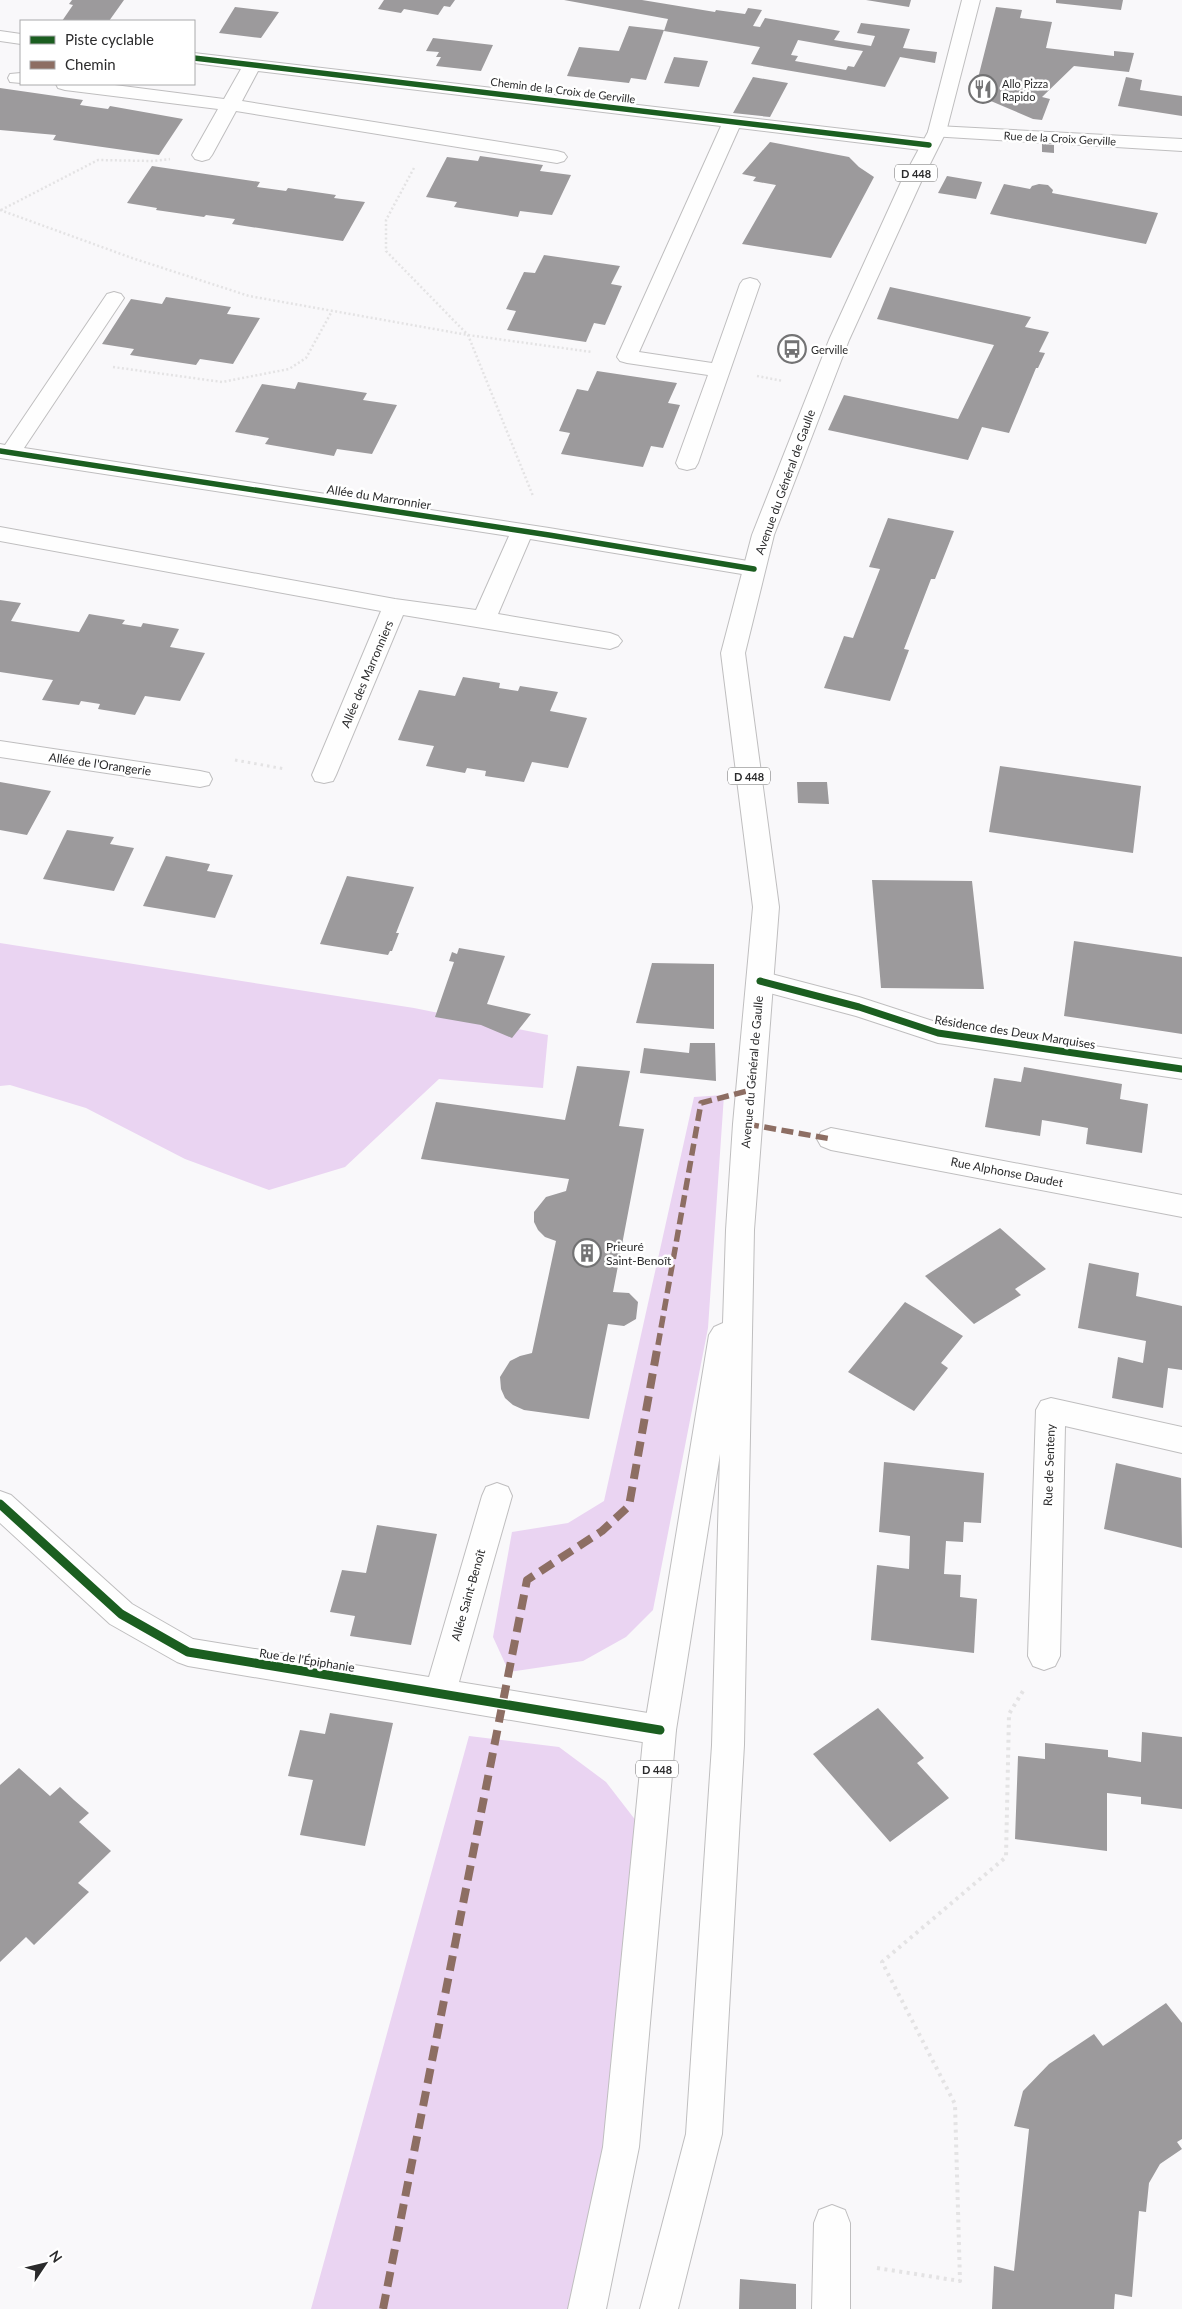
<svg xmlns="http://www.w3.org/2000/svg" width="1182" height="2309" viewBox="0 0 1182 2309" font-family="Lato,sans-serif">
  <rect width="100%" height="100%" fill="#f9f8fa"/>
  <path fill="#ead4f2" d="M 0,943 L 414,1008 L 548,1035 L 543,1088 L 439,1079 L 345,1167 L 269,1190 L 185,1159 L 86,1108 L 10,1085 L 0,1086 Z
    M 724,1095 L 708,1328 L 653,1610 L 626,1637 L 583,1661 L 509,1672 L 493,1637 L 512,1532 L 568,1523 L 604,1501 L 694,1097 Z
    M 469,1736 L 559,1747 L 606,1782 L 640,1826 L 585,2309 L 311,2309 Z"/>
  <path fill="#9c9a9c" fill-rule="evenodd" d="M 72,0 L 124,0 L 109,21 L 62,21 L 73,5 L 69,4 Z
    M 384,0 L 455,0 L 450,7 L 444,6 L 438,15 L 404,9 L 401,13 L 378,9 Z
    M 564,0 L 642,0 L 715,12 L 716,10 L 745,14 L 748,8 L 762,10 L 753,26 L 760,27 L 765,18 L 840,31 L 834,40 L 871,46 L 875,36 L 857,33 L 861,23 L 910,29 L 903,48 L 937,52 L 935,63 L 900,57 L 885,87 L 751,64 L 760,47 L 664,31 L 668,19 ZM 798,40 L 843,48 L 863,51 L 854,67 L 848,66 L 846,70 L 795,61 L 798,56 L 791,55 Z
    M 866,0 L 911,0 L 909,7 Z
    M 1056,0 L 1123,0 L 1121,10 L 1056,3 Z
    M 235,7 L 279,12 L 261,38 L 219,33 Z
    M 996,7 L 1022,10 L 1020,18 L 1052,22 L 1046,48 L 1114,56 L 1114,51 L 1134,53 L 1129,72 L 1074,66 L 1042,97 L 1050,99 L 1042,120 L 1033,119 L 979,96 L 975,90 Z
    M 629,26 L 664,30 L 646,80 L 631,78 L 629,83 L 567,76 L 579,47 L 619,51 Z
    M 433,38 L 493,45 L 481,71 L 436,66 L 441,57 L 436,57 L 439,52 L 426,51 Z
    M 674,57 L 708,61 L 699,87 L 664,83 Z
    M 753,77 L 788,83 L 770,117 L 733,113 Z
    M 1126,77 L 1142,80 L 1140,90 L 1182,96 L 1182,116 L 1118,106 Z
    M 0,88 L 83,100 L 80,105 L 108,109 L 110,106 L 183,119 L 159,155 L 53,140 L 56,135 L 0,130 Z
    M 770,142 L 849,157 L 859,167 L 874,177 L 831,258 L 742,244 L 776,185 L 753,181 L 756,177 L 742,174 Z
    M 1042,144 L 1054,145 L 1054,153 L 1042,152 Z
    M 480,156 L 543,165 L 540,171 L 571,175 L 552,215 L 520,211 L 518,217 L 454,207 L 457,202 L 426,197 L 447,157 L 478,161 Z
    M 152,166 L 260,182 L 257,187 L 286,191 L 288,188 L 336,195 L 334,198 L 365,202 L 343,241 L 232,224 L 235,219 L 206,215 L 204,217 L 156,210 L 157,208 L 127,203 Z
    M 947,176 L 982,182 L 976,199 L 938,193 Z
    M 1004,184 L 1030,189 L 1032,186 L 1039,184 L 1048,185 L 1053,190 L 1052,193 L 1158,213 L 1146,244 L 990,214 Z
    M 544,255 L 620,266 L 611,284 L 622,286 L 605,325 L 594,323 L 586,342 L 507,330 L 516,311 L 506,309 L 524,272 L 535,273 Z
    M 890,287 L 1031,317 L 1025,327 L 1049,332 L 1039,352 L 1045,353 L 1038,368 L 1036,368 L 1009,433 L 982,427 L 968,460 L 828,430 L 844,395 L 958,419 L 994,345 L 877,319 Z
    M 166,297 L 231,307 L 227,314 L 260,318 L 233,364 L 200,359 L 196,365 L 130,355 L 134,349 L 102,344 L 131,299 L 162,304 Z
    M 597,371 L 677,383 L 668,403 L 680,405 L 663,448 L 651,446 L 643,467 L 561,454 L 570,433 L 559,431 L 577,389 L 588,391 Z
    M 298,382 L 367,393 L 363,400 L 397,405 L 372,454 L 337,449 L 334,456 L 265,444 L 269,438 L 235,432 L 262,384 L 295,389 Z
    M 888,518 L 954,531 L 935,579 L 931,579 L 904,649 L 909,650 L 890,701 L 824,688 L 844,636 L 853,638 L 880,569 L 869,567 Z
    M 0,600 L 21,603 L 11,621 L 79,632 L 89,614 L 125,620 L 122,624 L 141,627 L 143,623 L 179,629 L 170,647 L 205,653 L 180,701 L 145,696 L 135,715 L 98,709 L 100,704 L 81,701 L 79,705 L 42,700 L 53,680 L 0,672 Z
    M 463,677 L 500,683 L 499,688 L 518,691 L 520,686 L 558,692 L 550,711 L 587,718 L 568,768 L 532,762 L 524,782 L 485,776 L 486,771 L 467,768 L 465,773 L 426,766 L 434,746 L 398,740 L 419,690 L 455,696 Z
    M 1000,766 L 1141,786 L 1133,853 L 989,832 Z
    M 0,782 L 51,791 L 27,835 L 0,830 Z
    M 797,782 L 827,782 L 829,804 L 798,803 Z
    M 67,830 L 114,837 L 110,844 L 134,848 L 114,891 L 43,879 Z
    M 166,856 L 210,864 L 207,871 L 233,875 L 215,918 L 143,906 Z
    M 347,876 L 414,887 L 396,933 L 399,933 L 392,951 L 390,951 L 388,955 L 320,944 Z
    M 872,880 L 972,881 L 984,989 L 881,988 Z
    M 1074,941 L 1182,957 L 1182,1034 L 1064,1016 Z
    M 459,948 L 505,956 L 487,1004 L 531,1014 L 512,1038 L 481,1025 L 435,1017 L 454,962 L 449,961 L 452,952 L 457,954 Z
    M 652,963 L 714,964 L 714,1029 L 636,1023 Z
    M 690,1043 L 715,1043 L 716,1081 L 640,1073 L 644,1048 L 689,1053 Z
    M 577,1066 L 630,1071 L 619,1126 L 644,1129 L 613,1292 L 629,1293 L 638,1302 L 636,1319 L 624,1326 L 608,1324 L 589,1419 L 524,1410 L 513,1405 L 505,1398 L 501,1389 L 500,1377 L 510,1361 L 520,1356 L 532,1353 L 556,1241 L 545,1237 L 538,1230 L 534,1222 L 534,1212 L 546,1197 L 566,1191 L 569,1179 L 421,1159 L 436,1102 L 565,1120 Z
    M 1024,1067 L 1122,1084 L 1120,1099 L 1148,1104 L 1142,1153 L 1086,1144 L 1088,1128 L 1066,1124 L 1042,1120 L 1040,1136 L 985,1127 L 994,1078 L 1021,1082 Z
    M 1000,1228 L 1046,1269 L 1015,1289 L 1021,1295 L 974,1324 L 925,1276 Z
    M 1089,1263 L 1139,1273 L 1136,1296 L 1182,1306 L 1182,1370 L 1168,1368 L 1163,1408 L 1112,1398 L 1118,1357 L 1143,1363 L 1146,1341 L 1078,1328 Z
    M 905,1302 L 963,1336 L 941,1363 L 948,1368 L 914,1411 L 848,1372 Z
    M 884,1462 L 984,1473 L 981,1523 L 964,1522 L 963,1542 L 946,1541 L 944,1574 L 961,1575 L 960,1597 L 977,1599 L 974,1653 L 871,1640 L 877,1565 L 909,1569 L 910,1536 L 879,1532 Z
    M 1116,1463 L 1181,1478 L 1182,1548 L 1104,1529 Z
    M 377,1525 L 437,1534 L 411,1645 L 350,1636 L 355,1616 L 330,1612 L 342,1570 L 366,1573 Z
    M 878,1708 L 924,1758 L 917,1763 L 949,1798 L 890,1842 L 813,1754 Z
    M 330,1713 L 393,1723 L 365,1846 L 300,1835 L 313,1780 L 288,1776 L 300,1730 L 325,1734 Z
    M 1142,1732 L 1182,1737 L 1182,1809 L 1141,1804 L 1141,1797 L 1107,1793 L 1107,1851 L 1015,1839 L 1018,1756 L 1045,1759 L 1045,1743 L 1108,1750 L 1108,1757 L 1141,1762 Z
    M 19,1768 L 50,1796 L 60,1787 L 74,1800 L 89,1813 L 79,1822 L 111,1851 L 78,1883 L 89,1892 L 34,1945 L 26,1937 L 0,1962 L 0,1785 Z
    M 1166,2003 L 1182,2023 L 1182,2139 L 1177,2142 L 1182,2149 L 1160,2164 L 1149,2183 L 1146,2212 L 1139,2211 L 1132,2297 L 1115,2294 L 1114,2309 L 992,2309 L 994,2266 L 1014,2271 L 1029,2129 L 1014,2126 L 1023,2091 L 1049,2064 L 1094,2034 L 1103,2046 Z
    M 740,2279 L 796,2284 L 796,2309 L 739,2309 Z"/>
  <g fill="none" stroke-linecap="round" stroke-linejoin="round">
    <defs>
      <path id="minor" d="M 0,31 L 21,34 L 21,44 L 0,41 Z
        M 194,53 L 929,139 L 936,141 L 939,145 L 936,149 L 929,151 L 739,128 L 639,352 L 712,363 L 740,284 L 743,280 L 750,278 L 757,280 L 760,284 L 698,463 L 695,468 L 687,470 L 679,468 L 676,463 L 708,375 L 627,363 L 620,361 L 617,357 L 721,126 L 258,71 L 242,101 L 557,151 L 564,153 L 567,157 L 564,161 L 557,163 L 236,111 L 212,155 L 209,159 L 202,161 L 195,159 L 192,155 L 218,109 L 65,90 L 58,88 L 56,84 L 107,84 L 224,99 L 241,69 L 194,63 Z
        M 21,73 L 21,83 L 10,82 L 8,78 L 10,74 Z
        M 937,126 L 1182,139 L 1182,151 L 930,136 L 928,132 L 930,128 Z
        M 114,292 L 121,294 L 124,298 L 24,448 L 549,528 L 754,562 L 762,564 L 765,569 L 762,574 L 754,576 L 530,539 L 498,614 L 610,633 L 618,636 L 622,641 L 618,646 L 610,649 L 403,615 L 336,775 L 333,781 L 324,783 L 315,781 L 312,775 L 381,611 L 0,541 L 0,527 L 395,599 L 476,610 L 509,536 L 0,458 L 0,444 L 5,445 L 107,294 Z
        M 0,741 L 200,771 L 209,773 L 212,779 L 209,785 L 200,787 L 0,757 Z
        M 760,971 L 859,997 L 939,1023 L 1182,1059 L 1182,1079 L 938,1043 L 856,1016 L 751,988 L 747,981 L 751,974 Z
        M 831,1128 L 1182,1195 L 1182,1217 L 831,1150 L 821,1146 L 817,1139 L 821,1132 Z
        M 1051,1398 L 1182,1427 L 1182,1453 L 1065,1426 L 1060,1656 L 1055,1666 L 1044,1670 L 1033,1666 L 1028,1656 L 1036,1410 L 1041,1401 Z
        M 497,1483 L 508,1487 L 512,1496 L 459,1682 L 660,1715 L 671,1720 L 676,1730 L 671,1740 L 660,1745 L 188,1666 L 177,1662 L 110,1624 L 0,1523 L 0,1491 L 11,1495 L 132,1604 L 193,1639 L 429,1677 L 482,1496 L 486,1487 Z
        M 832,2205 L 845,2210 L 850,2223 L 850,2309 L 812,2309 L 814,2223 L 819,2210 Z"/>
      <path id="major" d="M 962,0 L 980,0 L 946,132 L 921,182 L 849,340 L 774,535 L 745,653 L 779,907 L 754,1230 L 744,1745 L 722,2134 L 678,2309 L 640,2309 L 686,2134 L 712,1745 L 720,1454 L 676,1730 L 639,2147 L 606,2309 L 568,2309 L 603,2147 L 644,1730 L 709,1335 L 714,1327 L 723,1323 L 726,1230 L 733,1124 L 753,907 L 721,653 L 752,535 L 829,340 L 901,182 L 928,132 Z"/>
    </defs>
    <use href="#minor" stroke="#bfbebf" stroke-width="2"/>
    <use href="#major" stroke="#bfbebf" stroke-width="2"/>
    <path stroke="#e4e3e4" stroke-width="2.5" stroke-dasharray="2 2.5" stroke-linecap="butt" d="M 414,168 L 386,220 L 386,251 L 468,335 L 533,496
      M 0,210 L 132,258 L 249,296 L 468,335 L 592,352
      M 1,210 L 98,160 L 153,161 L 170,159
      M 113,367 L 222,382 L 289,369 L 306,358 L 332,311
      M 757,376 L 783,381"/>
    <path stroke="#e4e3e4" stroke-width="3" stroke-dasharray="2.5 4" stroke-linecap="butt" d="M 235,760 L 285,769"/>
    <path stroke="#e4e3e4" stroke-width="4" stroke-dasharray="3 4.5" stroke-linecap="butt" d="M 877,2268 L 960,2281 L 955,2104 L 882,1962 L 1006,1857 L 1009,1714 L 1023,1691"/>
    <use href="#minor" fill="#fefefe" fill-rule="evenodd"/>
    <use href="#major" fill="#fefefe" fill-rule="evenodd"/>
    <path stroke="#8d6e63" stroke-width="5.5" stroke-dasharray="12 5.5" stroke-linecap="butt" d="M 747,1124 L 831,1139
      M 658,1345 L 701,1103 L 751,1090"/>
    <path stroke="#8d6e63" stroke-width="8" stroke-dasharray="15 8" stroke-linecap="butt" d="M 383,2309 L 527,1580 L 602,1531 L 629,1506 L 658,1344"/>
    <defs>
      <path id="cycleway-far2" d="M 194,58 L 929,145
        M 0,451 L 549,535 L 754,569"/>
      <path id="cycleway-far1" d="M 760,981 L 859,1007 L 938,1033 L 1182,1069"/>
      <path id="cycleway" d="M 0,1504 L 121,1614 L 188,1652 L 660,1730"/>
    </defs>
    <use href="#cycleway-far2" stroke="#fff" stroke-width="8"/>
    <use href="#cycleway-far1" stroke="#fff" stroke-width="10"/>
    <use href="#cycleway" stroke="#fff" stroke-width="12"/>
    <use href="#cycleway-far2" stroke="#1b5e20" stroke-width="5.5"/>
    <use href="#cycleway-far1" stroke="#1b5e20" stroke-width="7"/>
    <use href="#cycleway" stroke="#1b5e20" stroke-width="9"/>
  </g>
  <defs>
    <symbol id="restaurant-ring" viewBox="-11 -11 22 22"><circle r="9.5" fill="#fff" stroke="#737374" stroke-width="1.5"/><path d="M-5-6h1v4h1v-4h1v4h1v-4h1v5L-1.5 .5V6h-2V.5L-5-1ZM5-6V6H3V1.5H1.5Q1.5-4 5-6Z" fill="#737374"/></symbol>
    <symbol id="bus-ring" viewBox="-11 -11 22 22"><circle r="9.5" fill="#fff" stroke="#737374" stroke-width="1.5"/><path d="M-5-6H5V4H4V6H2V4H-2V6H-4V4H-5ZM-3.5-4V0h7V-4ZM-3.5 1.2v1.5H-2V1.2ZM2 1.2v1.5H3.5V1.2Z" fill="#737374"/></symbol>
    <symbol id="building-ring" viewBox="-11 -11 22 22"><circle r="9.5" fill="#fff" stroke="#737374" stroke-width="1.5"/><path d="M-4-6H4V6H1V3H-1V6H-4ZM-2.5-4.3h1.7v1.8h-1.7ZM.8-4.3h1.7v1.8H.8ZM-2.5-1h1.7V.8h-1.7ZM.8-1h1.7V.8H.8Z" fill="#737374"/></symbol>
  </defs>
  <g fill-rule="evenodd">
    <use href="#restaurant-ring" x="967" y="73" width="32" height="32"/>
    <use href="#bus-ring" x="776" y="333" width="32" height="32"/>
    <use href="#building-ring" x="571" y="1237" width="32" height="32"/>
  </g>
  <g text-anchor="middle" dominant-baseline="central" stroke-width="5" stroke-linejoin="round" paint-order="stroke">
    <g font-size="11" fill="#2b2b2c" stroke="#fff" text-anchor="start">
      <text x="1002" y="83">Allo Pizza<tspan x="1002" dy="13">Rapido</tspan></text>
      <text x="811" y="349">Gerville</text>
    </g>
    <g font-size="11" fill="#2b2b2c" stroke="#fff">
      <text transform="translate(563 90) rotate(7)">Chemin de la Croix de Gerville</text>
      <text transform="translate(1060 138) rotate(3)">Rue de la Croix Gerville</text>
    </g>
    <g fill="#fff" stroke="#6b6b6b" stroke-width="1">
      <rect x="895" y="164.5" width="42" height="17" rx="4"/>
      <rect x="728" y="767.5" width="42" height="17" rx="4"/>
      <rect x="636" y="1760.5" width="42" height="17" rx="4"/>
    </g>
    <g font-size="11" font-weight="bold" fill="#2b2b2c">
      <text x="916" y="173">D 448</text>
      <text x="749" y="776">D 448</text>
      <text x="657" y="1769">D 448</text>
    </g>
    <g font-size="12" fill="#2b2b2c" stroke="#fff">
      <text transform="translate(785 482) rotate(-70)">Avenue du Général de Gaulle</text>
      <text transform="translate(379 497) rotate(9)">Allée du Marronnier</text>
      <text transform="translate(367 674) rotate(-67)">Allée des Marronniers</text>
      <text transform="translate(100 764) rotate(8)">Allée de l'Orangerie</text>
      <text transform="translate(1015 1032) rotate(9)">Résidence des Deux Marquises</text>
      <text transform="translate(752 1072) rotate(-85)">Avenue du Général de Gaulle</text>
      <text transform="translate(1007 1172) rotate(11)">Rue Alphonse Daudet</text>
      <text transform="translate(1049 1465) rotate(-88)">Rue de Senteny</text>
      <text transform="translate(468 1595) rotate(-74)">Allée Saint-Benoît</text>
      <text transform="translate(307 1660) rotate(9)">Rue de l'Épiphanie</text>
    </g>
    <g font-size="12" fill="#2b2b2c" stroke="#fff" text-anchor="start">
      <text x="606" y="1246">Prieuré<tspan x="606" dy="14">Saint-Benoît</tspan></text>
    </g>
  </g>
  <rect x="20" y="20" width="175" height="65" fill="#ffffff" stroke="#aaaaab"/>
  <rect x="30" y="36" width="25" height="8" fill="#1b5e20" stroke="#aaaaab"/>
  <text x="65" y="45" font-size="15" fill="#2b2b2c">Piste cyclable</text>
  <rect x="30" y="61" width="25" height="8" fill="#8d6e63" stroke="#aaaaab"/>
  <text x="65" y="70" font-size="15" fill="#2b2b2c">Chemin</text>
  <g transform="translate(45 2264) rotate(55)" stroke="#ffffff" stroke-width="4" paint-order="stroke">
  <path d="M0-4L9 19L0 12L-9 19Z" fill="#2b2b2c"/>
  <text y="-8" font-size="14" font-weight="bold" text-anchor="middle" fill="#2b2b2c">N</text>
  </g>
</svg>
